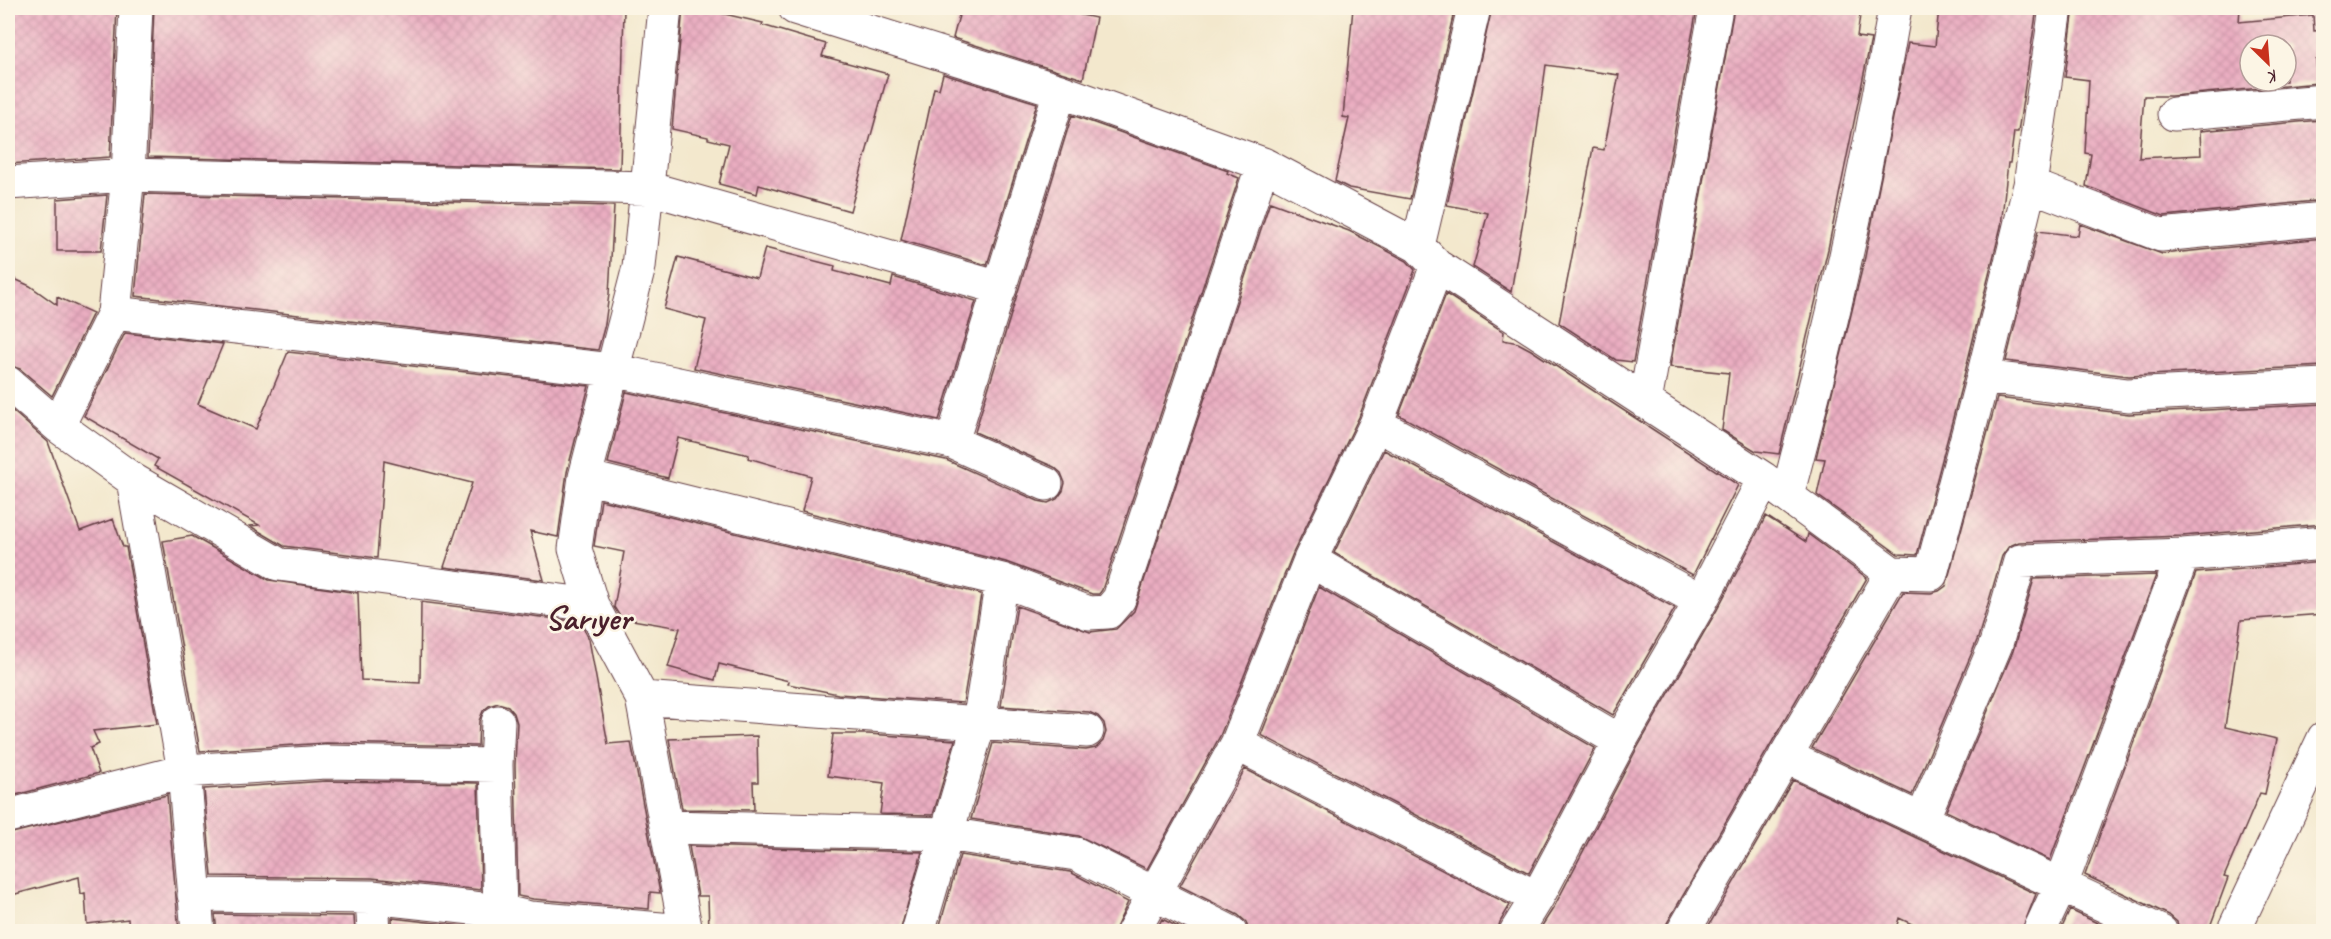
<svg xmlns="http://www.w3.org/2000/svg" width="2331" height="939" viewBox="0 0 2331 939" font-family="Caveat,sans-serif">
  <defs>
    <pattern id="building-cross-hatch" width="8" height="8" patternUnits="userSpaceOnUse" patternTransform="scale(1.5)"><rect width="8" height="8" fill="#eaadc1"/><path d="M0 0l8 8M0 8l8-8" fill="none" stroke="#ca94a6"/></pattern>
  </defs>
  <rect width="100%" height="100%" fill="#fcf5e5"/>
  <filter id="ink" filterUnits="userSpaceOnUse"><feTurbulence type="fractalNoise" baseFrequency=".0167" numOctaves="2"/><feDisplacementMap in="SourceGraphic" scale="12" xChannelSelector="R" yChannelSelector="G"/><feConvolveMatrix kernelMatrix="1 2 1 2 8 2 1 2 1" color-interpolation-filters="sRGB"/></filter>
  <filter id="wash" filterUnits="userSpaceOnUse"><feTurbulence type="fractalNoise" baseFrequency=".008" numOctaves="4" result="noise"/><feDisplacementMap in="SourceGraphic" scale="24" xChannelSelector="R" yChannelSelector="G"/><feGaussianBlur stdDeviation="1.35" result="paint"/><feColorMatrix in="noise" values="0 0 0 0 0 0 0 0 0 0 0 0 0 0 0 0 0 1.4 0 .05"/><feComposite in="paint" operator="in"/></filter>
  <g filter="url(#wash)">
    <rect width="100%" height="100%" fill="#f3e8cd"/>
    <g id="blocks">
      <path fill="url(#building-cross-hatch)" fill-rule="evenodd" d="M 8,8 L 117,8 L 110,157 L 8,164 Z
        M 154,8 L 624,8 L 620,169 L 148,157 Z
        M 683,8 L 699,8 L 763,23 L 762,25 L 826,44 L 822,56 L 888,74 L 850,211 L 759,185 L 757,194 L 719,184 L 729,144 L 708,139 L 708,137 L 672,129 Z
        M 961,8 L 1049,8 L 1096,18 L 1083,79 L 953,38 Z
        M 1353,8 L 1455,8 L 1410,199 L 1349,188 L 1335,181 L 1349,118 L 1343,117 Z
        M 1492,8 L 1697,8 L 1633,362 L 1616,360 L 1559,323 L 1593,148 L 1604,150 L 1619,75 L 1546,65 L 1532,167 L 1511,292 L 1473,267 L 1488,213 L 1447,205 Z
        M 1734,8 L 1861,8 L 1857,37 L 1871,39 L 1828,249 L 1779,454 L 1756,451 L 1722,430 L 1729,373 L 1670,367 Z
        M 1939,8 L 2037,8 L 2018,132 L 2014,132 L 2010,163 L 2008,163 L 2001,226 L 1965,372 L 1917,555 L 1898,554 L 1817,495 L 1825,459 L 1816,458 L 1865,257 L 1908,43 L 1935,46 Z
        M 2074,8 L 2240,8 L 2239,22 L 2313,15 L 2314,31 L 2324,30 L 2324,60 L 2316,60 L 2318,83 L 2171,96 L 2144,96 L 2139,158 L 2201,155 L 2200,131 L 2321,120 L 2324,132 L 2324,200 L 2164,216 L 2086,186 L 2091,154 L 2085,153 L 2089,80 L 2065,77 ZM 2250,45 L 2286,45 L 2286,81 L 2250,81 Z
        M 943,74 L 1037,103 L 987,265 L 901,240 L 934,88 L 939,89 Z
        M 1072,115 L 1228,171 L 1227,173 L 1239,178 L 1102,590 L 1099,594 L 1092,594 L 1006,562 L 802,511 L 811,476 L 748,458 L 749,455 L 678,438 L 668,478 L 608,463 L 626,392 L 946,460 L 1038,501 L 1048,503 L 1057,499 L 1063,491 L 1065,483 L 1061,473 L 1054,467 L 975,432 Z
        M 145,194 L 614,206 L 609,294 L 605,324 L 598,350 L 135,296 Z
        M 107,195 L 101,251 L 57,251 L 57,199 Z
        M 1270,202 L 1349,231 L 1407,261 L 1415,270 L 1359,417 L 1293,553 L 1220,736 L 1147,869 L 1079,836 L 971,819 L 993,743 L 1086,750 L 1096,748 L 1103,741 L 1106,732 L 1104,723 L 1098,716 L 1089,712 L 1001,706 L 1017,606 L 1090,632 L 1116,629 L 1134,611 Z
        M 2080,224 L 2162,254 L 2324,238 L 2324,366 L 2129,376 L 2006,361 L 2038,231 L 2078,236 Z
        M 765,248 L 835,266 L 834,271 L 891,286 L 893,277 L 976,301 L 939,420 L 694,368 L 706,320 L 664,309 L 678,257 L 757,278 Z
        M 8,276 L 30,286 L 57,305 L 57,297 L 93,313 L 52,396 L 20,369 L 8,365 Z
        M 1446,294 L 1504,332 L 1503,340 L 1518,343 L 1531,350 L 1738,485 L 1693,575 L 1399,415 Z
        M 125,333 L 223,344 L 198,404 L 256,429 L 288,352 L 589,386 L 567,472 L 558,537 L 530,531 L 544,580 L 444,567 L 472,483 L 384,461 L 377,558 L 284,546 L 250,526 L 259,525 L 154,466 L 158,459 L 84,416 Z
        M 1997,398 L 2129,414 L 2324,404 L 2324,524 L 2182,536 L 2019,542 L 2009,546 L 2002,556 L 1978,638 L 1912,795 L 1812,748 L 1903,592 L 1931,593 L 1939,591 L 1946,586 Z
        M 8,407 L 48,442 L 80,531 L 113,519 L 123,547 L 126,547 L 157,724 L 93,731 L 99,744 L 90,748 L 99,773 L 8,797 Z
        M 1384,450 L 1675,608 L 1613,715 L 1334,553 Z
        M 601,500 L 981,594 L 963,703 L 838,694 L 788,684 L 789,681 L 719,664 L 715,680 L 668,667 L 680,628 L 621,618 L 614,607 L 624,552 L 594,546 Z
        M 1766,516 L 1806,542 L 1808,534 L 1867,578 L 1667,923 L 1664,932 L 1538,932 L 1554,907 L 1636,750 L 1717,610 Z
        M 192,536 L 269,580 L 358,593 L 361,680 L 420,683 L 421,602 L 580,622 L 589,639 L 608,744 L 631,742 L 660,893 L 650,892 L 649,909 L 533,899 L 518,896 L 515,765 L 517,723 L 514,713 L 508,706 L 498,703 L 489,706 L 483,711 L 479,721 L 478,746 L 326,743 L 200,751 L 163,541 Z
        M 2324,562 L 2324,614 L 2241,620 L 2225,727 L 2277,739 L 2265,794 L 2260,793 L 2224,877 L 2228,878 L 2208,932 L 2180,932 L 2177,922 L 2169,915 L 2085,875 L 2196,573 Z
        M 2156,575 L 2050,860 L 1946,811 L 2013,651 L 2034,579 Z
        M 1319,587 L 1595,748 L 1529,873 L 1261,735 Z
        M 833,734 L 868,734 L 955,740 L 933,815 L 880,814 L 884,783 L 828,776 Z
        M 757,736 L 758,782 L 753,782 L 754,810 L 682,809 L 669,739 Z
        M 1245,769 L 1510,905 L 1500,922 L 1497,932 L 1249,932 L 1246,922 L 1238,915 L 1180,886 Z
        M 1793,780 L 2036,894 L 2021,932 L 1929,932 L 1899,918 L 1895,932 L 1705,932 Z
        M 326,781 L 478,783 L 481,890 L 372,878 L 212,876 L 204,789 Z
        M 167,795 L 179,932 L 129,932 L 128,919 L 87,924 L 85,893 L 81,894 L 79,877 L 8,896 L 8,834 Z
        M 689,846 L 922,852 L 900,932 L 709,932 L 708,896 L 698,896 Z
        M 960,855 L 1070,872 L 1128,902 L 1114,932 L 938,932 Z
        M 2070,910 L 2116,932 L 2060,932 Z
        M 215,914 L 354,916 L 355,932 L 217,932 Z
        M 392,918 L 497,930 L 505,932 L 393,932 Z
        M 1162,919 L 1188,932 L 1155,932 Z"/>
    </g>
  </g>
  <g filter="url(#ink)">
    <use href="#blocks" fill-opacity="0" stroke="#633d43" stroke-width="1.5"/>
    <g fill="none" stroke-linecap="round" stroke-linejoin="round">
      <defs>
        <path id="street" d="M 665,8 L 639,267 L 585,477 L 575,549 L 592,605 L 642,698 L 686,932
          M 795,8 L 1060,91 L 1263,164 L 1418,246 L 1437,266 L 1764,479 L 1892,573 L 1931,574 L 1983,377 L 2030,185 L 2056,8
          M 2174,114 L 2324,101
          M 8,183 L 128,175 L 648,188 L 1000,288
          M 2030,185 L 2161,235 L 2324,219
          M 1418,246 L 1474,8
          M 114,313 L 612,370 L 952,442 L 1046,484
          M 1983,377 L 2128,395 L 2324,385
          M 8,383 L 58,426 L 133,480 L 278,564 L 592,605
          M 1645,402 L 1716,8
          M 1376,424 L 1701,601
          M 58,426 L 114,313 L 128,175 L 136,8
          M 952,442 L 1060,91
          M 585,477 L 1002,580 L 1089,613 L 1108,612 L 1119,599 L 1263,164
          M 133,480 L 184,771 L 198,932
          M 1787,496 C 1830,335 1867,172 1895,8
          M 1310,560 L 1620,741
          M 642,698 L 1087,731
          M 498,722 L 496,765 L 500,911
          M 1237,744 L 1537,898
          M 1785,756 L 2161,932
          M 8,816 L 184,771 L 326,762 L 496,765
          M 1922,820 L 1996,644 L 2020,561 L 2183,555 L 2324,543
          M 667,827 L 947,834 L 1076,854 L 1230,932
          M 194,895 L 372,897 L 500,911 L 530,918 L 685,931
          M 372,897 L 374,932
          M 918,932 L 979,723 L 1002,580
          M 1133,932 L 1237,744 L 1310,560 L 1376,424 L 1437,266
          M 1516,932 L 1537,898 L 1620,741 L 1701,601 L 1764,479
          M 1683,932 L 1892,573
          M 2039,932 L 2061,885 L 2183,555
          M 2233,932 L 2324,738"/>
      </defs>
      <use href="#street" stroke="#633d43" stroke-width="35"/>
      <use href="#street" stroke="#fff" stroke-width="33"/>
    </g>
  </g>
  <g text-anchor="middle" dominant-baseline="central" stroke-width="5" stroke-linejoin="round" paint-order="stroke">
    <g font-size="34" font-weight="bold" fill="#4a1f2b" stroke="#fcf5e5">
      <text x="588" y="617">Sarıyer</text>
    </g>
  </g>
  <rect width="2331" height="939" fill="none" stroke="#fcf5e5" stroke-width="30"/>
  <g transform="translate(2268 63) rotate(155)"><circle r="28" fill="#fcf5e5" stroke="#b59f9b" stroke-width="1.5"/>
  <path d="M0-4.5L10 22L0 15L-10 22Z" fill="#c8321e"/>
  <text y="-9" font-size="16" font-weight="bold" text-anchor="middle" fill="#4a1f2b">K</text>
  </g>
</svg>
